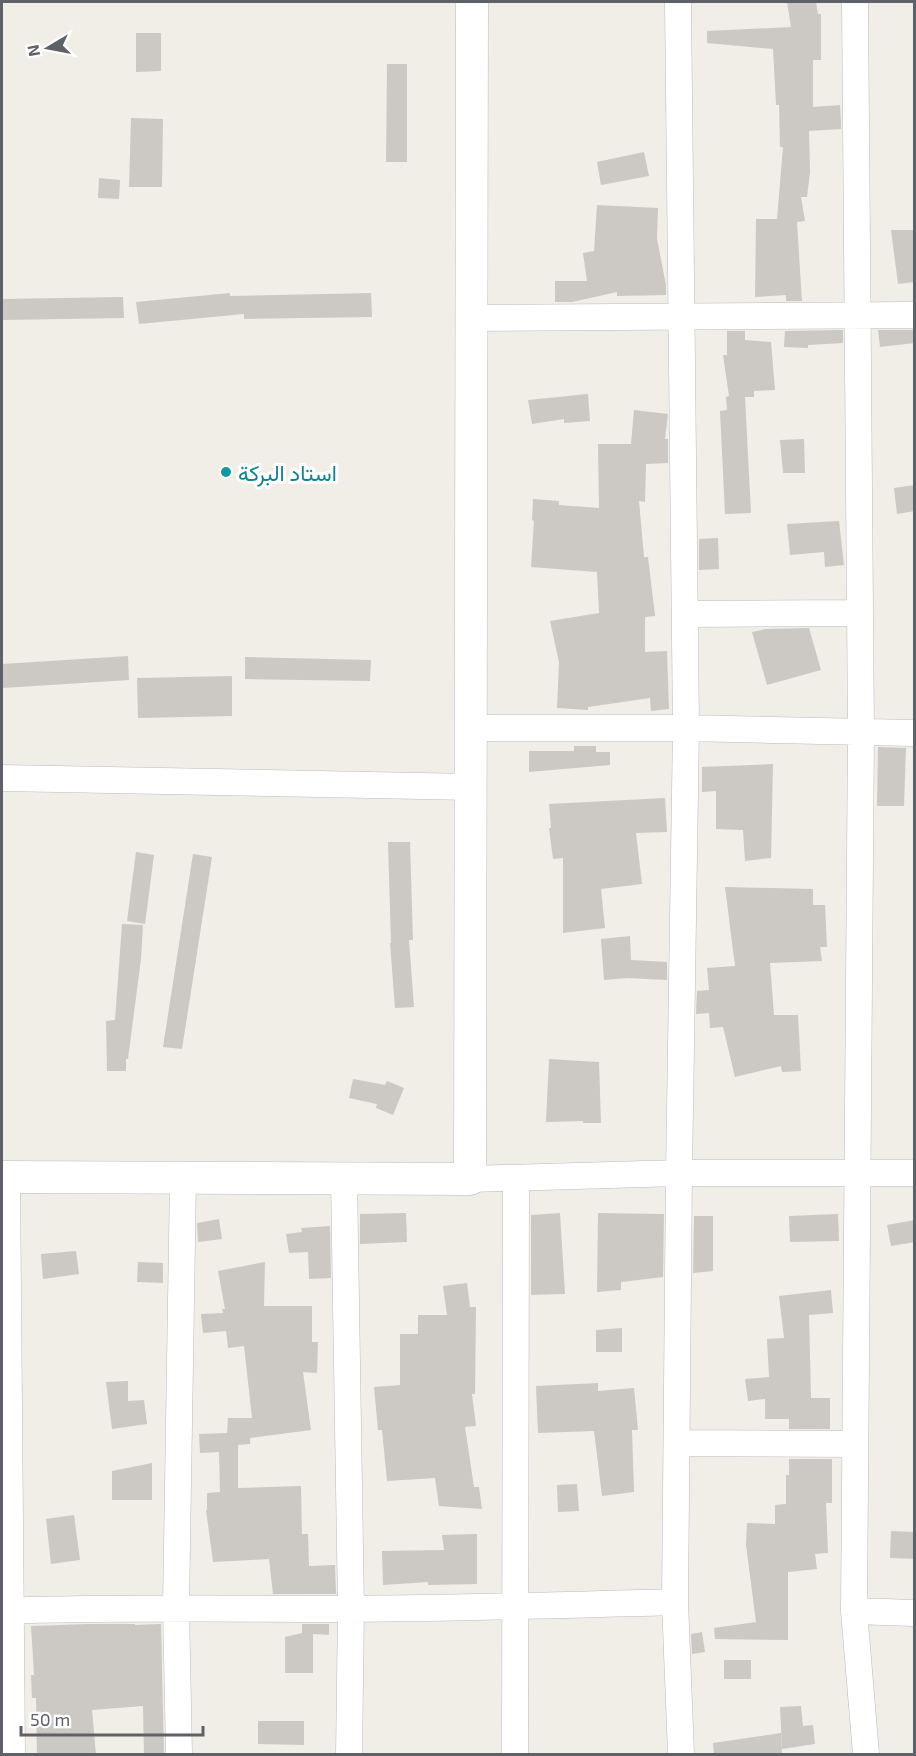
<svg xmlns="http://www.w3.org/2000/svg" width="916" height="1756" viewBox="0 0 916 1756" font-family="'Exo 2',Vazirmatn,sans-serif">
  <rect width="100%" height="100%" fill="#f0eee6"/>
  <path fill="#ccc8c3" d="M 787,2 L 816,2 L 818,14 L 821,14 L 821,60 L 813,60 L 813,107 L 840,105 L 841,122 L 841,129 L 809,131 L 810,172 L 807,197 L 801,197 L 805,221 L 797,222 L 802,301 L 786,301 L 786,295 L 755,297 L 756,219 L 777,219 L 783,147 L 780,147 L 779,105 L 776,105 L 773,49 L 707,43 L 707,31 L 791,27 Z
    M 136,33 L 161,33 L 161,71 L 136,72 Z
    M 387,64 L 407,64 L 407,162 L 386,162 Z
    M 131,118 L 163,119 L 162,187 L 129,187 Z
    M 644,152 L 649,176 L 601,185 L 597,162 Z
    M 99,178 L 120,180 L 119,199 L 98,198 Z
    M 597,205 L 658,208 L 657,239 L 666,285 L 666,295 L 617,296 L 617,292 L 572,302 L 555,302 L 555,281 L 587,281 L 583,253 L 594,251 Z
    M 891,230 L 915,230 L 915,282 L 898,284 Z
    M 230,293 L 230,296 L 371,293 L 372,317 L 244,319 L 244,314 L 139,324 L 136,302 Z
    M 123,297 L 124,318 L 2,320 L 2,299 Z
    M 843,330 L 843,343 L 808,345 L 808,348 L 784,347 L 785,331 Z
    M 878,330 L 915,330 L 915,343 L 880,347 Z
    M 727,331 L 745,331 L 745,340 L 771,342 L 775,390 L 754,391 L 754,397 L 745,397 L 751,513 L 725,514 L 720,411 L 727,410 L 726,397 L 729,396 L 723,355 L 727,355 Z
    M 588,394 L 590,421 L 564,423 L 564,419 L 532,424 L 528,400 Z
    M 634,410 L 668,414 L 665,439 L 668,439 L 668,463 L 646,464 L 645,502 L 639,501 L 644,557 L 648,557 L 655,616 L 645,617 L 645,652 L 667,651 L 669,709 L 651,711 L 650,698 L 588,707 L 588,710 L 557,708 L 559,662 L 550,621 L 599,613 L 597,572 L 531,567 L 534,521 L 532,520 L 533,499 L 559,501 L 559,505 L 599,508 L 598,444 L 631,444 Z
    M 804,439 L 805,473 L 783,473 L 780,440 Z
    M 915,485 L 915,511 L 897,514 L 894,488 Z
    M 839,521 L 844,565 L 825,567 L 824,552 L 790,555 L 787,524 Z
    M 718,538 L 719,569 L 699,570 L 699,539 Z
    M 809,628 L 821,670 L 767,685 L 752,632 L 766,629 Z
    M 128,656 L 129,680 L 2,688 L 2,664 Z
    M 245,657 L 371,660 L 370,681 L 245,679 Z
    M 232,676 L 232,716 L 138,718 L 137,678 Z
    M 574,746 L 596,746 L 596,752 L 610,752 L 610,765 L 529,772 L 529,751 L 574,751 Z
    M 878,747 L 906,748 L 904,806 L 877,806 Z
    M 773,764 L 771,858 L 745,861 L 743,830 L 716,829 L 716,791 L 702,792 L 702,767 Z
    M 665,798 L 667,832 L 636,833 L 642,884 L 601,889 L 605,928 L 563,933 L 563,858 L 553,859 L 549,828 L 551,828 L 549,804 Z
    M 388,842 L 410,842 L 413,940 L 409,940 L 414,1007 L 395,1008 L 390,943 L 391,943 Z
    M 136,852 L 154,855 L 145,924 L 127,921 Z
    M 193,854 L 212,857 L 182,1049 L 163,1047 Z
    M 725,887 L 813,889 L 813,905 L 825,905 L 827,947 L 820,947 L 822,961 L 770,963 L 774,1015 L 798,1015 L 801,1071 L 782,1072 L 781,1066 L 735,1077 L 723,1027 L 710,1028 L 709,1013 L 696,1014 L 697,991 L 709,990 L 707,968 L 735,966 Z
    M 122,924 L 143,925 L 141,959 L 128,1059 L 126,1059 L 126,1071 L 107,1071 L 106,1021 L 115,1020 Z
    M 630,936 L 631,960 L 667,962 L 667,980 L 627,978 L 604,980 L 601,939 Z
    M 549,1059 L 599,1062 L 601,1123 L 583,1123 L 583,1121 L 546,1122 Z
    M 353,1079 L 385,1085 L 387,1081 L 404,1088 L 393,1115 L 376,1108 L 377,1104 L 349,1098 Z
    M 406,1213 L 407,1242 L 360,1244 L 360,1214 Z
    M 560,1213 L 565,1294 L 531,1295 L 531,1215 Z
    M 598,1213 L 664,1214 L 663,1277 L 621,1282 L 621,1290 L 597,1292 Z
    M 838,1214 L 839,1241 L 790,1242 L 789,1216 Z
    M 694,1216 L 713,1216 L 713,1271 L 693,1273 Z
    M 219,1219 L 222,1239 L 198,1242 L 197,1223 Z
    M 915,1220 L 915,1242 L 891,1246 L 887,1225 Z
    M 330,1226 L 331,1278 L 309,1279 L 308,1252 L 289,1253 L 286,1234 L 302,1232 L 301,1228 Z
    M 76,1251 L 79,1274 L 43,1279 L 41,1254 Z
    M 138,1262 L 163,1263 L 163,1283 L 137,1282 Z
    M 265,1262 L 264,1306 L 312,1306 L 312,1342 L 318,1342 L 317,1373 L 303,1372 L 311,1430 L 250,1438 L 250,1444 L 238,1445 L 238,1488 L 301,1486 L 302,1534 L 308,1534 L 309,1566 L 335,1565 L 336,1594 L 273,1594 L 269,1559 L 213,1562 L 206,1510 L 207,1510 L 207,1493 L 220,1492 L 219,1452 L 200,1453 L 199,1434 L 227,1433 L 228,1418 L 252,1418 L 244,1346 L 228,1348 L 226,1331 L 203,1333 L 201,1314 L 223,1313 L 222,1309 L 225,1309 L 218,1271 Z
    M 467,1283 L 470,1307 L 476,1307 L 475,1394 L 472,1394 L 476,1426 L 465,1427 L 474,1487 L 479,1487 L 482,1509 L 439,1506 L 435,1478 L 387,1481 L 382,1430 L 378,1430 L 374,1387 L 400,1385 L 400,1334 L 418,1334 L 418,1315 L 447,1315 L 443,1286 Z
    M 831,1290 L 833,1313 L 809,1315 L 811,1398 L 830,1398 L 830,1429 L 789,1429 L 789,1419 L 765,1419 L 765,1399 L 748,1401 L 745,1379 L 769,1377 L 767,1339 L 784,1338 L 779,1296 Z
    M 622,1328 L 622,1352 L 596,1352 L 596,1330 Z
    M 128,1381 L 128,1401 L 144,1400 L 147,1424 L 112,1429 L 106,1382 Z
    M 598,1383 L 598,1391 L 634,1388 L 638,1430 L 632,1430 L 634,1492 L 602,1496 L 594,1431 L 538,1433 L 536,1386 Z
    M 789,1459 L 832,1459 L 832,1503 L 826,1503 L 828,1553 L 815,1554 L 817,1569 L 788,1572 L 788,1640 L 715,1639 L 714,1628 L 756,1622 L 746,1545 L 747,1523 L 775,1524 L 775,1505 L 786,1504 L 786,1475 L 789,1475 Z
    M 152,1463 L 152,1500 L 112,1500 L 112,1471 Z
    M 577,1484 L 579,1511 L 558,1512 L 557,1485 Z
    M 74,1515 L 80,1560 L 51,1564 L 46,1519 Z
    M 891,1531 L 915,1532 L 915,1559 L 890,1558 Z
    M 477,1534 L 477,1584 L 428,1585 L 428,1582 L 383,1585 L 382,1551 L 444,1550 L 442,1535 Z
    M 89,1624 L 135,1624 L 135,1625 L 161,1624 L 164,1755 L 144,1755 L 143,1706 L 92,1710 L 96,1755 L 37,1755 L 36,1698 L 32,1698 L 31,1675 L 34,1675 L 31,1626 Z
    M 302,1624 L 329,1624 L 329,1635 L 313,1634 L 313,1673 L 285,1673 L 285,1637 L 302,1633 Z
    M 702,1632 L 705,1652 L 692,1654 L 691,1634 Z
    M 724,1660 L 751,1660 L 751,1679 L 724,1679 Z
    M 801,1706 L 803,1726 L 813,1725 L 815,1744 L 782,1749 L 780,1707 Z
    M 258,1721 L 304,1721 L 304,1745 L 258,1744 Z
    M 781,1733 L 782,1755 L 714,1755 L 713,1743 Z"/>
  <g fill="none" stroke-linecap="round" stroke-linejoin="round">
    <defs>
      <path id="minor" d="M 678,2 L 686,728 L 679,1173 L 675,1602 L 681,1754
        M 855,2 L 861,732 L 854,1611 L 866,1754
        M 472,318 L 914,315
        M 685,614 L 860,613
        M 472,728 L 686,728 L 914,733
        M 2,778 L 472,787
        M 7,1177 L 12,1754
        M 470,1179 L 679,1173 L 914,1173
        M 344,1180 L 351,1609 L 349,1754
        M 677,1443 L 855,1444
        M 2,1611 C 118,1607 235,1609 352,1609 C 460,1608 568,1605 675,1602
        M 854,1611 L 914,1613
        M 179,1754 L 176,1607 L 183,1179
        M 515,1754 L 516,1178"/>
      <path id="tertiary" d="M 2,1177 L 470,1179 L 472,2"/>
    </defs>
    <use href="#minor" stroke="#b9bbc0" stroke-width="27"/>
    <use href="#tertiary" stroke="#b9bbc0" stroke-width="33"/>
    <use href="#minor" stroke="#fff" stroke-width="26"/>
    <use href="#tertiary" stroke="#fff" stroke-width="32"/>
  </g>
  <circle fill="#0f9aa8" stroke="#fff" stroke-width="2" cx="226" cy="472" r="6"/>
  <g text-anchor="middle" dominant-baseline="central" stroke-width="6" stroke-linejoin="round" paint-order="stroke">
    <g font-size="22" fill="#0d838f" stroke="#fff" text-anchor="start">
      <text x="238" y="472">استاد البركة</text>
    </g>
  </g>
  <rect width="916" height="1756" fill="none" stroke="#5e6167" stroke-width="6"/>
  <g transform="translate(48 48) rotate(260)" stroke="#ffffff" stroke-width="4.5" paint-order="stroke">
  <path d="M0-4.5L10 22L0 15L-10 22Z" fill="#5e6167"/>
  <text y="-9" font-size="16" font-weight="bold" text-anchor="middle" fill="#5e6167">N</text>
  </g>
  <path d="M21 1726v9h182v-9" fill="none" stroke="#5e6167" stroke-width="3"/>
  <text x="30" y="1726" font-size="18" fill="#5e6167" stroke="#ffffff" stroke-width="4.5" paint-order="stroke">50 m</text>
</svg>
